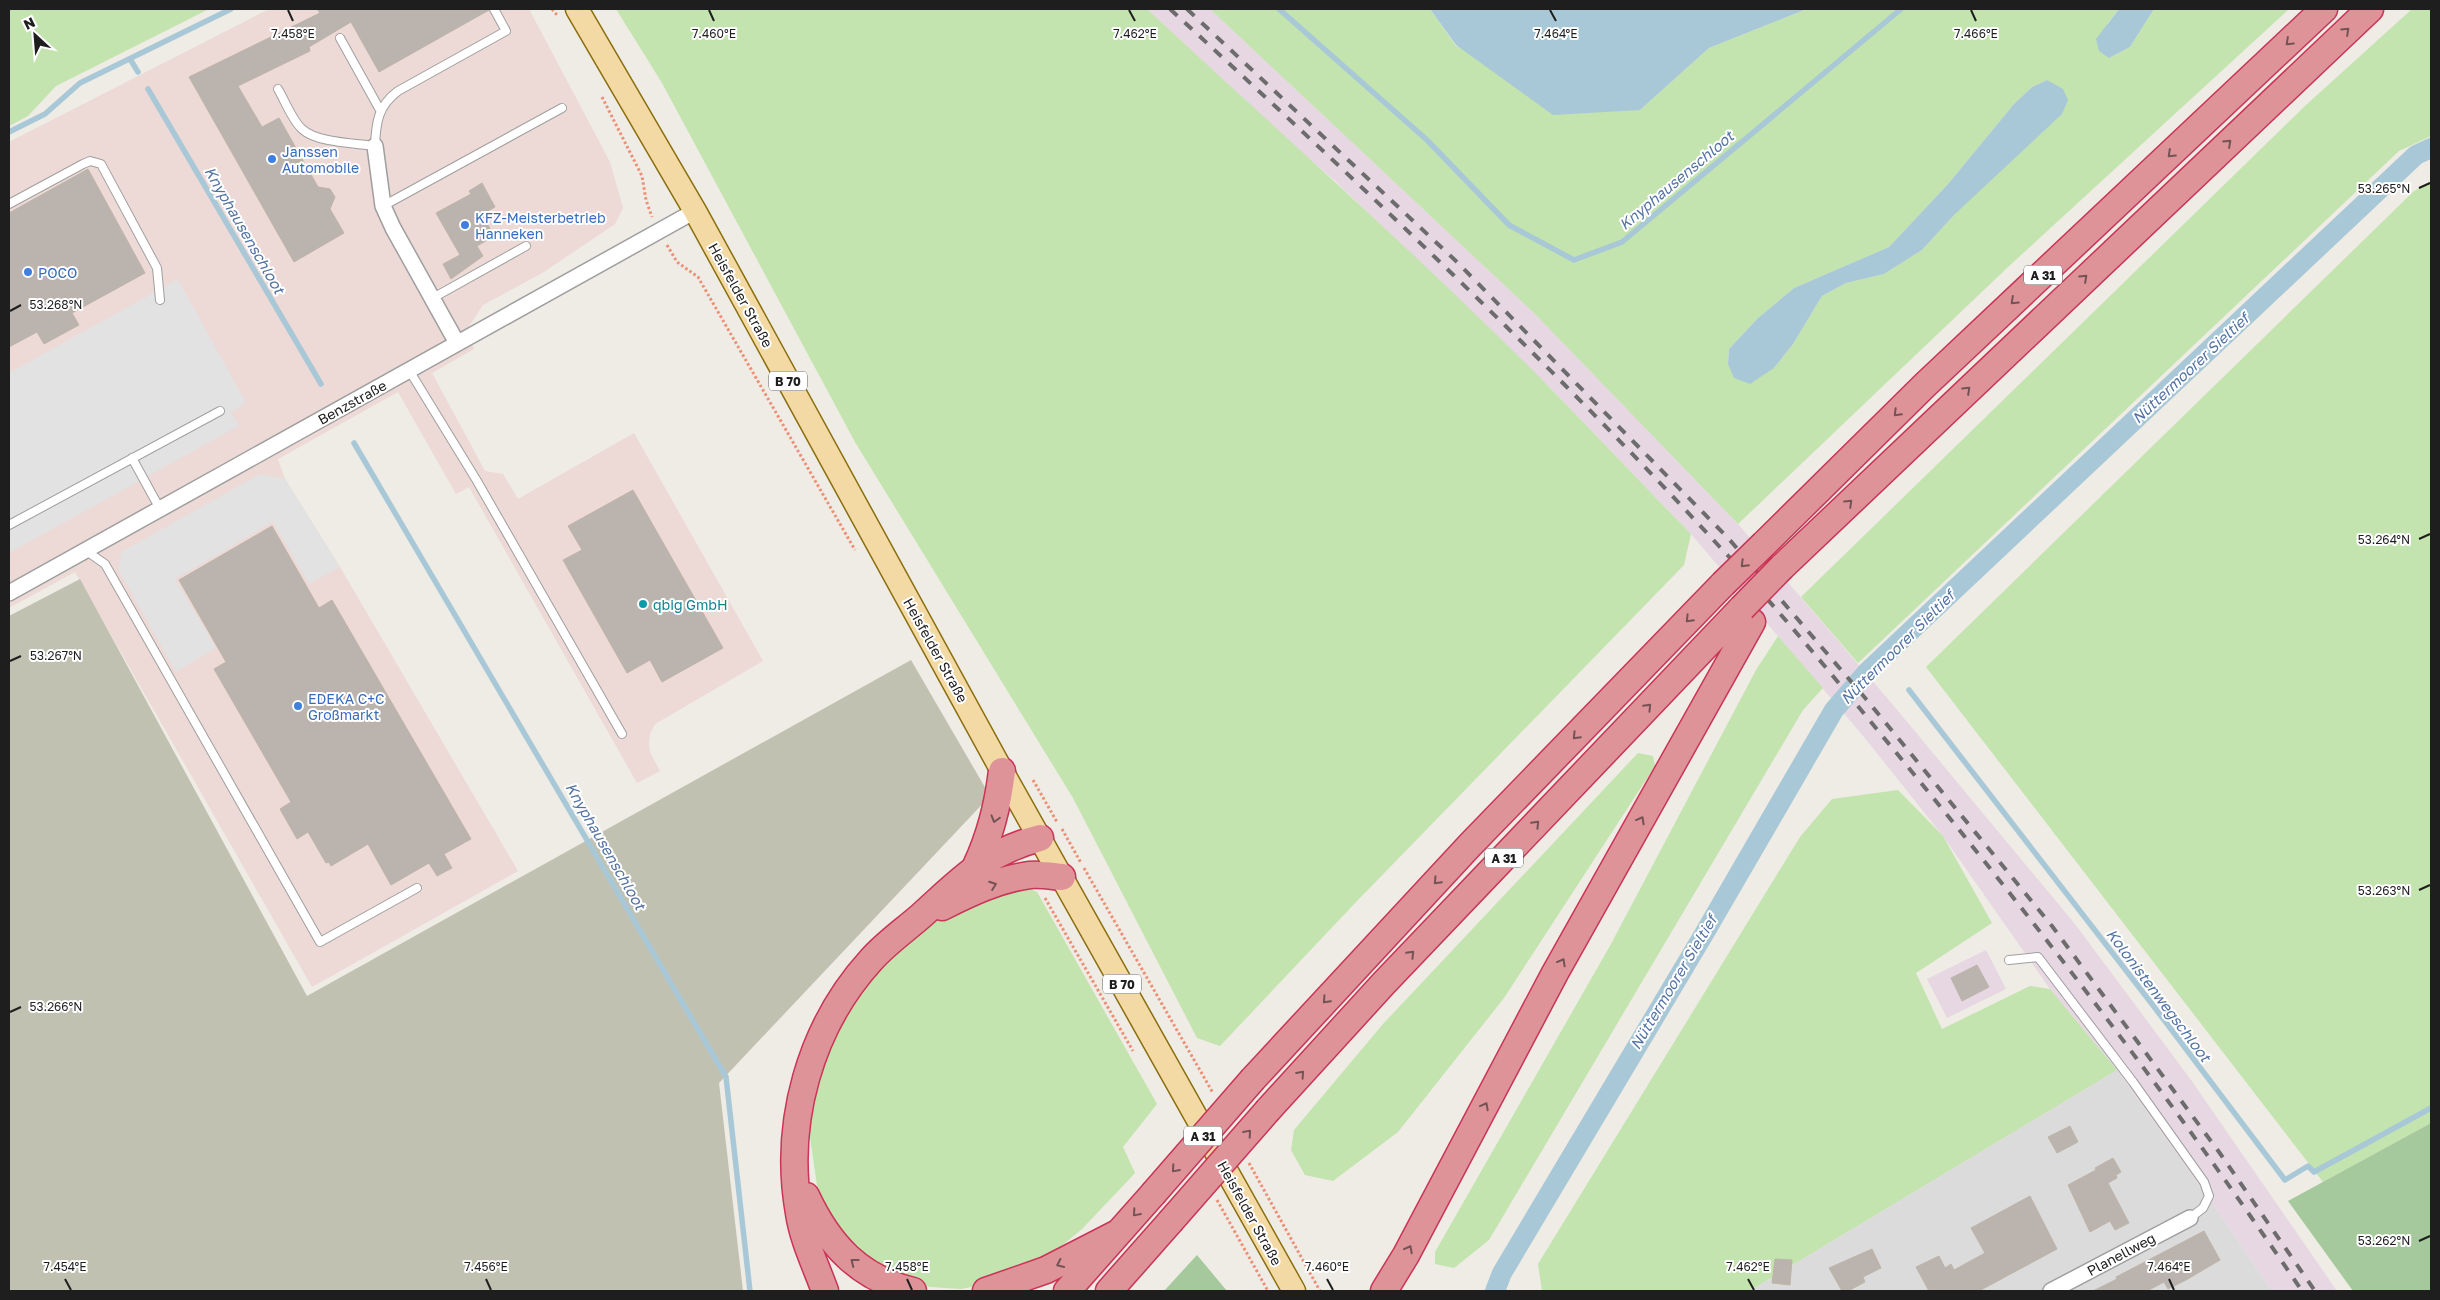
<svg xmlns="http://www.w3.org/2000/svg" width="2440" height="1300" viewBox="0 0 2440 1300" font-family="'Golos Text',sans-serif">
  <rect width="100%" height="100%" fill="#eeece4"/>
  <path fill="#dcdbdb" d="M 2117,1070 L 2227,1224 L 2272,1291 L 1749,1291 Z"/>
  <path fill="#edd9d5" d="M 269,9 L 529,9 L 610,162 L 623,208 L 615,224 L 544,272 L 483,305 L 466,331 L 474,349 L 432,373 L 485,471 L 503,474 L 518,499 L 634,433 L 763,661 L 655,724 L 650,734 L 649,743 L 650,752 L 660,771 L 637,783 L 469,487 L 456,494 L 398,392 L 278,459 L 285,479 L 340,567 L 518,871 L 312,987 L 75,572 L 9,608 L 9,142 Z"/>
  <path fill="#e6d7e2" d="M 1147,9 L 1210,9 L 1534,313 L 1738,524 L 1893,705 L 2075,924 L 2191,1080 L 2337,1291 L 2272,1291 L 2227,1224 L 2117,1070 L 2050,989 L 1943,836 L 1864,737 L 1691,534 L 1550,388 L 1334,180 L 1285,138 Z
    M 1986,950 L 2006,989 L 1947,1018 L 1927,979 Z"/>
  <path fill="#c0c1b1" d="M 80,579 L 307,996 L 911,660 L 990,796 L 719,1083 L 743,1291 L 9,1291 L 9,616 Z"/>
  <path fill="#c3e3af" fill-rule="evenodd" d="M 9,9 L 209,9 L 56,86 L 28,116 L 9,126 Z
    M 616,9 L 1147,9 C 1282,135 1421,257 1551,389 C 1598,437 1644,486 1691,534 L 1684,565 L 1356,902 L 1220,1046 L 1197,1038 L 1073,798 L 855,442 L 662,83 Z
    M 1210,9 L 1430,9 L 1456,46 L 1640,110 L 1709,48 L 1807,9 L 2119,9 L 2107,24 L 2109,58 L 2130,47 L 2154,9 L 2289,9 L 2008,267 L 1738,524 L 1534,313 ZM 2047,80 L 1955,214 L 1922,250 L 1884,274 L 1846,283 L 1822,296 L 1793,344 L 1774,368 L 1728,364 L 1729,349 L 1758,318 L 1794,288 L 1889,247 L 1948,184 L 2014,104 L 2032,87 Z
    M 2412,9 L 2431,9 L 2431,136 L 2399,151 L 1858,663 L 1801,597 L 2306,105 Z
    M 2431,181 L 2431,1123 L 2323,1182 L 1926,667 L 2414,191 Z
    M 1778,636 L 1823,688 L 1803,710 L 1489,1240 L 1454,1268 L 1435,1264 L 1435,1252 L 1611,944 L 1756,670 Z
    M 1638,753 L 1653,756 L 1655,766 L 1504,998 L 1398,1132 L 1333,1181 L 1305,1175 L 1291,1150 L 1294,1130 L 1383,1024 Z
    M 1898,790 L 1943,836 L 1992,923 L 1916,973 L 1942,1029 L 2030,986 L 2050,989 L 2117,1070 L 1749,1291 L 1542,1291 L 1538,1264 L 1800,837 L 1832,799 Z
    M 1026,887 L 1037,892 L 1157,1104 L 1123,1147 L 1135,1173 L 1082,1229 L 1047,1258 L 995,1282 L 961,1289 L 930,1287 L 904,1279 L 861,1255 L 840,1233 L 826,1210 L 817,1185 L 808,1124 L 822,1054 L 871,974 L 942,914 Z"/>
  <path fill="#a5c99d" d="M 2431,1123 L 2431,1291 L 2353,1291 L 2288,1201 Z
    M 1197,1255 L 1227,1291 L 1164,1291 Z"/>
  <path fill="#e2e2e2" d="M 178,279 L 246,403 L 231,412 L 239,426 L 9,553 L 9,373 Z
    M 260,474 L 285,479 L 340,567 L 309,584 L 273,522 L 175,579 L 216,648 L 176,672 L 119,571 L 121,552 Z"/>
  <path fill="#a9c8d7" d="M 1430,9 L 1807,9 L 1709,48 L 1640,110 L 1553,115 L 1456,45 Z
    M 2119,9 L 2154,9 L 2130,47 L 2109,58 L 2099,51 L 2096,39 Z
    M 2047,80 L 2063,89 L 2068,100 L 2062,114 L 1955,214 L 1922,250 L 1884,274 L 1846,283 L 1822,296 L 1793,344 L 1774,368 L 1750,384 L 1734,378 L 1728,364 L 1729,349 L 1758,318 L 1794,288 L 1889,247 L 1948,184 L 2014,104 L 2032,87 Z"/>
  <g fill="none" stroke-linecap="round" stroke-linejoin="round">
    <path stroke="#a9c8d7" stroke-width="5.5" d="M 1279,9 L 1427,140 L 1509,225 L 1574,260 L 1622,242 L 1901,9
      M 130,59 L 138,72
      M 148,89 L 321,384
      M 9,132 L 45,114 L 80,83 L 231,9
      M 354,443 L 726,1077 L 750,1291
      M 1909,690 L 2152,1004 L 2285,1180 L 2308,1166 L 2314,1172 L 2431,1108"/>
    <path stroke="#a9c8d7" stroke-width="20" d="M 1495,1291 L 1502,1273 L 1704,934 L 1834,710 L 1867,672 L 2416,155 L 2431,148"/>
  </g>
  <path fill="#bbb4ae" stroke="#beb4a8" d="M 317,9 L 489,10 L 379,72 L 351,22 L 309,47 L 310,51 L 238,86 L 262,127 L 279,118 L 318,187 L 330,189 L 335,197 L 330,209 L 344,233 L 294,262 L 189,77 L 320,13 Z
    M 88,169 L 145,273 L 72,313 L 79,325 L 44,344 L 37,332 L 9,347 L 9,213 Z
    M 482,183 L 495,207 L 482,214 L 494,236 L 477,246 L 483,256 L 451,279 L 443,264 L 460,255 L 436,213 L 471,194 L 469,191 Z
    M 633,490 L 723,648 L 662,682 L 650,660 L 627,673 L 563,560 L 582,550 L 568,526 Z
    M 272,526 L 319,608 L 332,600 L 471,839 L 444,854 L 452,868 L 437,876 L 429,863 L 391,885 L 368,844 L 331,866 L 329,862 L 326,863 L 308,832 L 297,839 L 280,809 L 291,802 L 214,669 L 226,662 L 179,580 Z
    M 1977,965 L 1989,987 L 1962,1001 L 1951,978 Z
    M 2070,1126 L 2078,1142 L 2057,1153 L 2048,1137 Z
    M 2113,1158 L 2121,1172 L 2116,1175 L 2117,1178 L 2108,1183 L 2129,1223 L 2115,1230 L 2110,1221 L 2090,1232 L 2068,1185 L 2096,1170 L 2095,1168 Z
    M 2030,1196 L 2057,1249 L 1979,1291 L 1929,1291 L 1916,1267 L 1939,1256 L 1945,1268 L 1951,1264 L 1954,1270 L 1985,1253 L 1971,1228 Z
    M 2204,1231 L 2220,1260 L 2186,1280 L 2168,1289 L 2164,1282 L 2147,1291 L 2093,1291 L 2117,1279 L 2116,1277 Z
    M 1872,1249 L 1881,1268 L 1863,1277 L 1865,1282 L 1848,1291 L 1842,1291 L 1829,1268 Z
    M 1775,1259 L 1792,1260 L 1790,1285 L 1772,1283 Z"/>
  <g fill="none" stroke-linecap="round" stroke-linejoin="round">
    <defs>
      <path id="service" d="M 340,38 L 380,110
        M 278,89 C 285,101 292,120 302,129 C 317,143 355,143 375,146 C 376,122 378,106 398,91 L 506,31 L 494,9
        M 9,204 L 83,164 L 90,161 L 101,164 L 157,268 L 160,300
        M 383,206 L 562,108
        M 431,299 L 526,246
        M 409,370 L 477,481 L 622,734
        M 132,458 L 160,509
        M 9,525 L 220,411
        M 85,550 L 105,564 L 320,942 L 417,888
        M 2009,960 L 2038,957 L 2133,1082 L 2204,1182 L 2209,1196 L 2203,1208 L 2190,1218"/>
      <path id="minor" d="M 375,146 L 383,206 L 393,228 L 457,343
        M 9,593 L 695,211
        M 2051,1291 L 2190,1218"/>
      <path id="primary" d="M 577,9 L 695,211 L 1002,771 L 1294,1291"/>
      <path id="motorway" d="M 1764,544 L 1925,385 L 2324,9
        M 1782,567 L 2370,9
        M 976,866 C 991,834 998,805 1002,771
        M 942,907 C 970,893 999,879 1030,875 C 1040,874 1052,876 1062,877
        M 1253,1079 L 1470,845 L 1723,584
        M 1268,1110 L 1384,983 L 1742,608
        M 806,1196 C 829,1245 859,1278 913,1291
        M 825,1291 C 816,1266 803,1240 799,1213 C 783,1123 810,1027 871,960 C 886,943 905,930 922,915 C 962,879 986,852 1040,838
        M 986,1291 L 1046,1270 L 1118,1233
        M 1067,1291 L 1153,1194
        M 1109,1291 L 1170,1222
        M 1384,1291 L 1406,1255 L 1555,973 L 1752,622"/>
    </defs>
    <use href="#service" stroke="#9f9f9f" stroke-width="10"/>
    <use href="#minor" stroke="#9f9f9f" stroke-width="18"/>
    <use href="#primary" stroke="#8a6e0e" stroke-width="25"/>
    <use href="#motorway" stroke="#c93457" stroke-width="29"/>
    <path stroke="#ed8f76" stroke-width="3" stroke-dasharray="2.5 2.5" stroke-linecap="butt" d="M 552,9 L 557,15
      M 602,97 L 642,176 L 646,200 L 652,217
      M 667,245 L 677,262 L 698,277 L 855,550
      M 1033,780 L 1057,822
      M 1062,829 L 1081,863
      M 1084,868 L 1213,1093
      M 1045,898 L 1133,1051
      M 1249,1163 L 1320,1291
      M 1217,1200 L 1268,1291"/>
    <use href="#service" stroke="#fff" stroke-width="8"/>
    <use href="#minor" stroke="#fff" stroke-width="15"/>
    <use href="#primary" stroke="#f3daa4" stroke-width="22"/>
    <use href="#motorway" stroke="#de9399" stroke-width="26"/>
    <path stroke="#6c6c6c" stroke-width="4" stroke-dasharray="10 10" stroke-linecap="butt" d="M 1170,9 C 1358,182 1545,357 1718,545 C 1783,614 1843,688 1903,761 C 2044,932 2178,1108 2302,1291
      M 1187,9 L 1457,262 L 1729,539 L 1866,699 L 2052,926 L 2219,1152 L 2315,1291"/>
    <defs>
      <path id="motorway-bridge" d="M 1723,584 L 1764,544
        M 1742,608 L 1782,567
        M 1153,1194 L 1253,1079
        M 1170,1222 L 1268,1110"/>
    </defs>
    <use href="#motorway-bridge" stroke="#c93457" stroke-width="29" stroke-linecap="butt"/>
    <use href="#motorway-bridge" stroke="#de9399" stroke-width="26"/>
  </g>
  <defs><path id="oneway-chevron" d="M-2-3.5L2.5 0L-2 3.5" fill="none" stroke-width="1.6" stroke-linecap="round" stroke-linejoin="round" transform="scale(1.25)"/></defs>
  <g stroke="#745355">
    <use href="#oneway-chevron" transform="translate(2346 31) rotate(-43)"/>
    <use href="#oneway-chevron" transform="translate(2289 42) rotate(137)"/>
    <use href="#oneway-chevron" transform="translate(2228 143) rotate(-43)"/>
    <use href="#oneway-chevron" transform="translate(2171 154) rotate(137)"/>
    <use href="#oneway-chevron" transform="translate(2084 278) rotate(-43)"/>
    <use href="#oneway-chevron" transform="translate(2014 301) rotate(137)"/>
    <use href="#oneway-chevron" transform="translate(1967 390) rotate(-43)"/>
    <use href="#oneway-chevron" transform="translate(1897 413) rotate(135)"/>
    <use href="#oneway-chevron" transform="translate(1849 503) rotate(-44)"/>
    <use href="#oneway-chevron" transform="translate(1744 564) rotate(135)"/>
    <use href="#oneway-chevron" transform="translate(1689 619) rotate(134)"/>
    <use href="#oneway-chevron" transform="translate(1648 707) rotate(-46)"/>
    <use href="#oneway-chevron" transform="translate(1576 736) rotate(134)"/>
    <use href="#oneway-chevron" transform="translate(995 819) rotate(106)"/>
    <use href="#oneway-chevron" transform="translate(1641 820) rotate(-61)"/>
    <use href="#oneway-chevron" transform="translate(1536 824) rotate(-46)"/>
    <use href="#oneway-chevron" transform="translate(1437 881) rotate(133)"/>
    <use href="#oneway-chevron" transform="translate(993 885) rotate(-20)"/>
    <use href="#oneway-chevron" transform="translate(1411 954) rotate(-46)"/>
    <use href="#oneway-chevron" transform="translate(1562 962) rotate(-61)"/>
    <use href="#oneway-chevron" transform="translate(1326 1000) rotate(133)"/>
    <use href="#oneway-chevron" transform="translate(1301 1074) rotate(-48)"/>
    <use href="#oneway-chevron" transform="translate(1485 1106) rotate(-62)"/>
    <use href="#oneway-chevron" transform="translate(1248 1133) rotate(-49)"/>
    <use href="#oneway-chevron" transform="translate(1175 1169) rotate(131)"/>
    <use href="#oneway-chevron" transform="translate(1136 1213) rotate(131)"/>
    <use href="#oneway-chevron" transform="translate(1409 1249) rotate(-62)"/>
    <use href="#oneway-chevron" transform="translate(854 1262) rotate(-142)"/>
    <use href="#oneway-chevron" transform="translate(1060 1264) rotate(155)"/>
  </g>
  <path fill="none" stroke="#1e1e1e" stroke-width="2" d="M 288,10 L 293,21M 709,10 L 714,21M 1129,10 L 1135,21M 1550,10 L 1556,21M 1971,10 L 1976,21M 2419,188 L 2430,183M 10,311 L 21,305M 2419,539 L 2430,534M 10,661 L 21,656M 2419,890 L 2430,885M 10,1012 L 21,1007M 2419,1241 L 2430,1236M 65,1279 L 71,1290M 486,1279 L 491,1290M 907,1279 L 912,1290M 1327,1279 L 1333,1290M 1748,1279 L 1754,1290M 2169,1279 L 2174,1290"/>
  <g fill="#3f7fe0" stroke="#fff" stroke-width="2">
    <circle cx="272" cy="159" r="5"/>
    <circle cx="465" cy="225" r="5"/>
    <circle cx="28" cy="272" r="5"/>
    <circle cx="298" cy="706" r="5"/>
  </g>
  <circle fill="#0f9aa8" stroke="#fff" stroke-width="2" cx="643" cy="604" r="5"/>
  <g text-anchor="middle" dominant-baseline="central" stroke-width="4" stroke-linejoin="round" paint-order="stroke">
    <g fill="#fff" stroke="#626262" stroke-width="1">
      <rect x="2024" y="265.5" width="38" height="19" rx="4"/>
      <rect x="769" y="371.5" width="38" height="19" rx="4"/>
      <rect x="1485" y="848.5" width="38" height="19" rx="4"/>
      <rect x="1103" y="974.5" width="38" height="19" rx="4"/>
      <rect x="1184" y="1126.5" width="38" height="19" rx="4"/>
    </g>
    <g font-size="12" font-weight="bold" fill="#1e1e1e">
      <text x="2043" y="275">A 31</text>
      <text x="788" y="381">B 70</text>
      <text x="1504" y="858">A 31</text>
      <text x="1122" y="984">B 70</text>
      <text x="1203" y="1136">A 31</text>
    </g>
    <g font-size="14" fill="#366cbe" stroke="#fff" text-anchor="start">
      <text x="282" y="151">Janssen<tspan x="282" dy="16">Automobile</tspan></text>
      <text x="475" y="217">KFZ-Meisterbetrieb<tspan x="475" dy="16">Hanneken</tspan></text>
      <text x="38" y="272">POCO</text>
      <text x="308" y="698">EDEKA C+C<tspan x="308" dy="16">Großmarkt</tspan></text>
    </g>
    <g font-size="14" fill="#1e1e1e" stroke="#fff">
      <text transform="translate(741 295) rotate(61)">Heisfelder Straße</text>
      <text transform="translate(352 402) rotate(-29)">Benzstraße</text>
      <text transform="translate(936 650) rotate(61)">Heisfelder Straße</text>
      <text transform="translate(1250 1213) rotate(61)">Heisfelder Straße</text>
      <text transform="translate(2121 1254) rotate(-28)">Planellweg</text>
    </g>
    <g font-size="14" fill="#0d838f" stroke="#fff" text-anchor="start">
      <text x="653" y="604">qbig GmbH</text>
    </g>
    <g font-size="15" font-style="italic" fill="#5373a4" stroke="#fff">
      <text transform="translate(1676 180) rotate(-40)">Knyphausenschloot</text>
      <text transform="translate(245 230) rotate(60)">Knyphausenschloot</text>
      <text transform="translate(2190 368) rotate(-43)">Nüttermoorer Sieltief</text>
      <text transform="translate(1897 647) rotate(-45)">Nüttermoorer Sieltief</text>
      <text transform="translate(606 846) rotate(60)">Knyphausenschloot</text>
      <text transform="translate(1673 982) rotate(-59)">Nüttermoorer Sieltief</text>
      <text transform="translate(2159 995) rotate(53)">Kolonistenwegschloot</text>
    </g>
  </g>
  <g font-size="12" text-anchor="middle" fill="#1e1e1e" stroke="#fff" stroke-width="4" stroke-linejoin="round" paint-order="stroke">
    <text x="293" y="38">7.458°E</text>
    <text x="714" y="38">7.460°E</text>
    <text x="1135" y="38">7.462°E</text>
    <text x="1976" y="38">7.466°E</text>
    <text x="1556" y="38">7.464°E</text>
    <text x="2384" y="193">53.265°N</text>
    <text x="56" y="309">53.268°N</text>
    <text x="2384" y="544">53.264°N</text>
    <text x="56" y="660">53.267°N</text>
    <text x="2384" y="895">53.263°N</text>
    <text x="56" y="1011">53.266°N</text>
    <text x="2384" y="1245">53.262°N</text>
    <text x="65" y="1271">7.454°E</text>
    <text x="486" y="1271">7.456°E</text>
    <text x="907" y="1271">7.458°E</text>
    <text x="1327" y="1271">7.460°E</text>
    <text x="1748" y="1271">7.462°E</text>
    <text x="2169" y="1271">7.464°E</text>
  </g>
  <rect width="2440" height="1300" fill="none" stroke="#1e1e1e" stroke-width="20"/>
  <g transform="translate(35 35) rotate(334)" stroke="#ffffff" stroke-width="4" paint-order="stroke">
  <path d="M0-4L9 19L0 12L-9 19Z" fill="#1e1e1e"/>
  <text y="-8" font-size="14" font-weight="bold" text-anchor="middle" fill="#1e1e1e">N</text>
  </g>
</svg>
